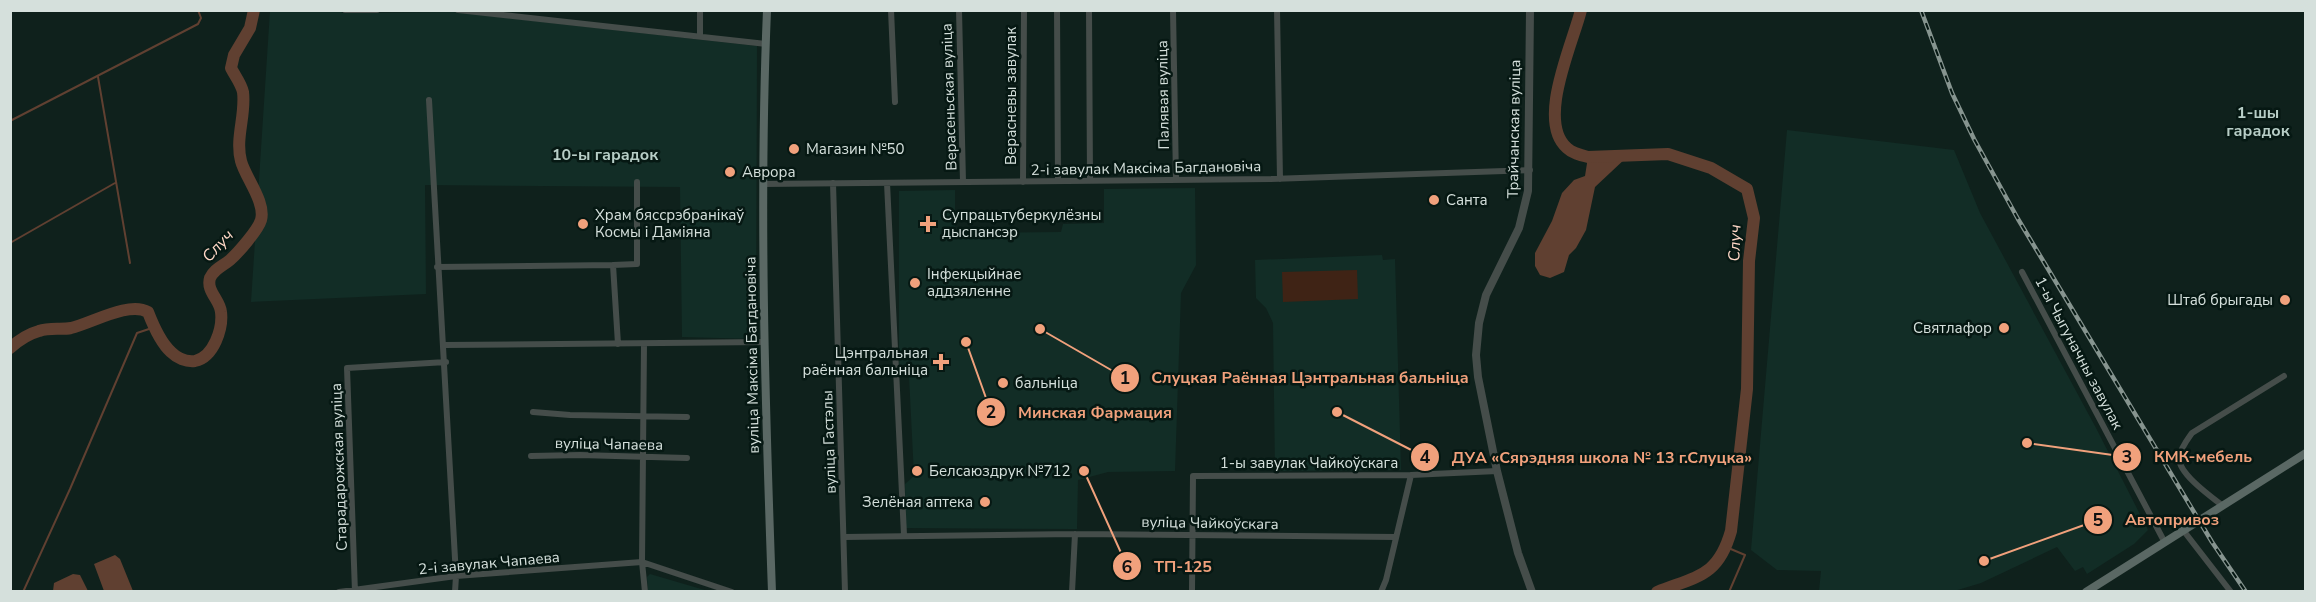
<svg xmlns="http://www.w3.org/2000/svg" width="2316" height="602" viewBox="0 0 2316 602" font-family="'Nunito Sans',sans-serif">
  <rect width="100%" height="100%" fill="#0f211c"/>
  <path fill="#122d26" d="M 341,10 L 342,13 L 454,12 L 757,46 L 756,339 L 682,337 L 680,187 L 425,185 L 426,294 L 251,302 L 270,11 Z
    M 1787,130 L 1954,150 L 1980,213 L 2096,428 L 2148,530 L 2134,544 L 2087,574 L 2083,567 L 2075,571 L 2057,547 L 1981,583 L 1951,592 L 1819,591 L 1821,571 L 1777,570 L 1751,550 Z
    M 1195,188 L 1196,265 L 1181,293 L 1175,471 L 1108,472 L 1078,480 L 1077,529 L 906,528 L 905,484 L 914,476 L 909,376 L 899,365 L 899,191 L 955,190 L 955,233 L 1061,232 L 1063,224 L 1104,223 L 1104,189 Z
    M 1382,255 L 1383,260 L 1395,259 L 1401,470 L 1275,471 L 1273,323 L 1266,308 L 1256,298 L 1255,260 Z
    M 650,574 L 708,591 L 648,591 L 647,577 Z"/>
  <path fill="#3f2315" d="M 1357,270 L 1358,299 L 1283,302 L 1282,272 Z"/>
  <path fill="#604031" d="M 1588,157 L 1627,157 L 1595,187 L 1586,230 L 1576,248 L 1569,255 L 1564,272 L 1550,278 L 1540,275 L 1535,266 L 1535,253 L 1552,221 L 1562,193 L 1574,180 L 1585,176 Z
    M 115,555 L 120,559 L 133,591 L 104,591 L 94,564 Z
    M 73,574 L 80,575 L 88,591 L 53,591 L 54,583 Z"/>
  <g fill="none" stroke-linecap="round" stroke-linejoin="round">
    <path stroke="#604031" stroke-width="2" d="M 98,77 L 130,263
      M 10,121 L 198,24 L 201,18 L 198,10
      M 10,243 L 115,183
      M 1726,547 L 1745,555 L 1729,592
      M 23,592 L 70,489 L 137,333 L 155,327"/>
    <path stroke="#604031" stroke-width="12" d="M 1581,10 C 1573,43 1536,121 1567,148 C 1572,153 1580,155 1588,157 L 1668,154 L 1711,168 L 1747,189 L 1754,218 L 1749,261 L 1747,389 L 1731,531 C 1718,577 1697,576 1657,592
      M 10,348 C 19,340 28,334 39,331 C 50,327 61,330 71,328 C 92,323 129,301 148,312 C 153,325 160,342 171,352 C 177,358 186,362 195,361 C 214,357 223,328 221,312 C 220,300 206,291 210,278 C 214,269 223,266 230,260 C 238,253 258,230 261,220 C 266,202 245,177 241,161 C 235,138 246,115 243,92 C 241,83 235,76 231,68 L 234,55 L 250,28 L 254,10"/>
    <path stroke="#454d4a" stroke-width="6" d="M 345,10 L 377,10
      M 458,10 L 766,44
      M 700,10 L 700,36
      M 891,10 L 895,102
      M 959,10 L 963,182
      M 1057,10 L 1058,181
      M 1089,10 L 1090,181
      M 1173,10 L 1176,180
      M 1277,10 L 1280,179
      M 429,100 L 456,576 L 455,592
      M 1023,182 L 1024,10
      M 833,183 L 845,592
      M 887,183 L 904,535
      M 763,184 L 1271,179 L 1530,170
      M 437,267 L 613,265
      M 2022,272 L 2164,541
      M 618,344 L 613,265 L 637,264 L 637,182
      M 644,344 L 642,562 L 645,592
      M 444,345 L 764,342
      M 533,412 L 570,415 L 687,417
      M 531,456 L 580,455 L 687,458
      M 2223,506 C 2210,496 2179,474 2179,458 C 2180,449 2187,440 2192,433 L 2284,376
      M 2183,530 L 2231,592
      M 844,537 L 1075,534 L 1396,537
      M 339,592 L 456,576 L 642,562 L 732,592
      M 355,592 L 347,368 L 446,362
      M 1072,592 L 1075,534
      M 1192,592 L 1193,476 L 1411,475 L 1497,471
      M 1381,592 L 1386,580 L 1411,475"/>
    <path stroke="#454d4a" stroke-width="8" d="M 1530,10 L 1528,191 L 1519,228 L 1486,295 L 1479,323 L 1476,355 L 1478,377 L 1497,471 L 1518,553 L 1532,592"/>
    <path stroke="#5a6864" stroke-width="8" d="M 767,10 C 759,204 765,398 772,592
      M 2086,592 L 2306,453"/>
    <defs>
      <path id="rail" d="M 1921,10 L 1952,93 L 1974,139 L 2018,219 L 2212,542 L 2246,592"/>
    </defs>
    <use href="#rail" stroke="#86948f" stroke-width="4.5"/>
    <use href="#rail" stroke="#061813" stroke-width="2" stroke-dasharray="7" stroke-linecap="butt"/>
  </g>
  <g fill="#f1a17c" stroke="#061813" stroke-width="2">
    <circle cx="794" cy="149" r="6"/>
    <circle cx="730" cy="172" r="6"/>
    <circle cx="1434" cy="200" r="6"/>
    <circle cx="583" cy="224" r="6"/>
    <path d="M925 215h6v6h6v6h-6v6h-6v-6h-6v-6h6z"/>
    <circle cx="915" cy="283" r="6"/>
    <circle cx="2285" cy="300" r="6"/>
    <circle cx="2004" cy="328" r="6"/>
    <path d="M938 353h6v6h6v6h-6v6h-6v-6h-6v-6h6z"/>
    <circle cx="1003" cy="383" r="6"/>
    <circle cx="917" cy="471" r="6"/>
    <circle cx="985" cy="502" r="6"/>
  </g>
  <g text-anchor="middle" dominant-baseline="central" stroke-width="5" stroke-linejoin="round" paint-order="stroke">
    <g font-size="15" fill="#d5e0dc" stroke="#061813">
      <text transform="translate(1163 95) rotate(-91)">Палявая вуліца</text>
      <text transform="translate(1011 96) rotate(-90)">Верасневы завулак</text>
      <text transform="translate(949 97) rotate(-92)">Верасеньская вуліца</text>
      <text transform="translate(1514 129) rotate(-89)">Трайчанская вуліца</text>
      <text transform="translate(1146 168) rotate(-1)">2-і завулак Максіма Багдановіча</text>
      <text transform="translate(2079 353) rotate(62)">1-ы Чыгуначны завулак</text>
      <text transform="translate(752 355) rotate(-91)">вуліца Максіма Багдановіча</text>
      <text transform="translate(829 442) rotate(-92)">вуліца Гастэлы</text>
      <text transform="translate(609 444) rotate(1)">вуліца Чапаева</text>
      <text x="1309" y="463">1-ы завулак Чайкоўскага</text>
      <text transform="translate(339 467) rotate(-92)">Старадарожская вуліца</text>
      <text transform="translate(1210 523) rotate(1)">вуліца Чайкоўскага</text>
      <text transform="translate(489 563) rotate(-5)">2-і завулак Чапаева</text>
    </g>
    <g font-size="15" fill="#d5e0dc" stroke="#061813" text-anchor="start">
      <text x="806" y="149">Магазин №50</text>
      <text x="742" y="172">Аврора</text>
      <text x="1446" y="200">Санта</text>
      <text x="595" y="215">Храм бяссрэбранікаў<tspan x="595" dy="17">Космы і Даміяна</tspan></text>
      <text x="942" y="215">Супрацьтуберкулёзны<tspan x="942" dy="17">дыспансэр</tspan></text>
      <text x="927" y="274">Інфекцыйнае<tspan x="927" dy="17">аддзяленне</tspan></text>
      <text x="2273" y="300" text-anchor="end">Штаб брыгады</text>
      <text x="1992" y="328" text-anchor="end">Святлафор</text>
      <text x="928" y="353" text-anchor="end">Цэнтральная<tspan x="928" dy="17">раённая бальніца</tspan></text>
      <text x="1015" y="383">бальніца</text>
      <text x="929" y="471">Белсаюздрук №712</text>
      <text x="973" y="502" text-anchor="end">Зелёная аптека</text>
    </g>
    <g font-size="16" font-weight="bold" fill="#b7cdc6" stroke="#061813">
      <text x="2258" y="113">1-шы<tspan x="2258" dy="18">гарадок</tspan></text>
      <text x="605" y="155">10-ы гарадок</text>
    </g>
    <g font-size="16" font-style="italic" fill="#ffd8c7" stroke="#061813">
      <text transform="translate(1735 243) rotate(-88)">Случ</text>
      <text transform="translate(218 246) rotate(-47)">Случ</text>
    </g>
  </g>
  <path fill="none" stroke="#f1a17c" stroke-width="2" d="M1040 329L1125 378M966 342L991 412M2027 443L2127 457M1337 412L1425 457M1984 561L2098 520M1084 471L1127 566"/>
  <g fill="#f1a17c" stroke="#061813" stroke-width="2">
    <circle cx="1040" cy="329" r="6"/>
    <circle cx="966" cy="342" r="6"/>
    <circle cx="2027" cy="443" r="6"/>
    <circle cx="1337" cy="412" r="6"/>
    <circle cx="1984" cy="561" r="6"/>
    <circle cx="1084" cy="471" r="6"/>
    <circle cx="1125" cy="378" r="15"/>
    <circle cx="991" cy="412" r="15"/>
    <circle cx="2127" cy="457" r="15"/>
    <circle cx="1425" cy="457" r="15"/>
    <circle cx="2098" cy="520" r="15"/>
    <circle cx="1127" cy="566" r="15"/>
  </g>
  <g font-size="18" text-anchor="middle" font-weight="bold" fill="#111">
    <text x="1125" y="384">1</text>
    <text x="991" y="418">2</text>
    <text x="2127" y="463">3</text>
    <text x="1425" y="463">4</text>
    <text x="2098" y="526">5</text>
    <text x="1127" y="573">6</text>
  </g>
  <g font-size="16" text-anchor="middle" font-weight="bold" fill="#f1a17c" stroke="#061813" stroke-width="5" stroke-linejoin="round" paint-order="stroke">
    <text x="1310" y="383">Слуцкая Раённая Цэнтральная бальніца</text>
    <text x="1095" y="418">Минская Фармация</text>
    <text x="2203" y="462">КМК-мебель</text>
    <text x="1602" y="463">ДУА «Сярэдняя школа № 13 г.Слуцка»</text>
    <text x="2172" y="525">Автопривоз</text>
    <text x="1183" y="572">ТП-125</text>
  </g>
  <rect width="2316" height="602" fill="none" stroke="#d5e0dc" stroke-width="24"/>
</svg>
